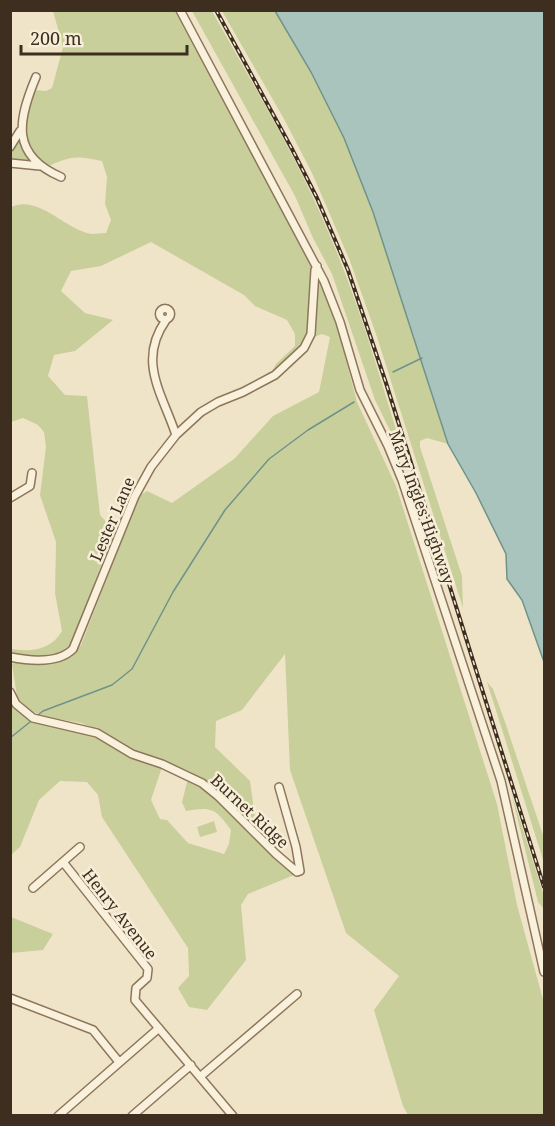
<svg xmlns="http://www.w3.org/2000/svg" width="555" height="1126" viewBox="0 0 555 1126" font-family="'Noto Serif',serif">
  <rect width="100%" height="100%" fill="#f0e4c8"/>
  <path fill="#c9cf9b" d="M 53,11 L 177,11 L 313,264 L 307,337 L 287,361 L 271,373 L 276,364 L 295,346 L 295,334 L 287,320 L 255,306 L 244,295 L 151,242 L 101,266 L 71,271 L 61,291 L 85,313 L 113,320 L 75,351 L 54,355 L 48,376 L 65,395 L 87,396 L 100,515 L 116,533 C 110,547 102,561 97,576 C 84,610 84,658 38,657 C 28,657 19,656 11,652 L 11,649 C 32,652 51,650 62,631 L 55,593 L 56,542 L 40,495 L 46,447 L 44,432 L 38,425 L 23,418 L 11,422 L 11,207 C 39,194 65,230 92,234 C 96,234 102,233 106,233 L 111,220 L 105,204 L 107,177 L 102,161 C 76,156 72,155 47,167 C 20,142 24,123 34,90 L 46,91 L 52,88 L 63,47 Z
    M 192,11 L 212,11 C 253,85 298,158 330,236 C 362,310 383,389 407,465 L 375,400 L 332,274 L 313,238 L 295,196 Z
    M 222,11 L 275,11 L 311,72 L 344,138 L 373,212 L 448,444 L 427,438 L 420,441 L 420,447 L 462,576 L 463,608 L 377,337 L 350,261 L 312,173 L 284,119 Z
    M 17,143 L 22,143 L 29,156 L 28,161 L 11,160 L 11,152 Z
    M 316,270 L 338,330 L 357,402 L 396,486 L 497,804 L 517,905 L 544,1003 L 544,1115 L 408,1115 L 403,1106 L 374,1010 L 399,976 L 346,933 L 290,770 L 285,654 L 242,710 L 216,721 L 215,747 L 250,781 L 257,832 L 216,788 L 189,771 L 128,748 L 107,734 L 81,723 L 47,717 L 28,710 L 17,697 L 12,664 L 15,662 L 58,662 L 71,657 L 81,645 L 139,496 L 147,491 L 172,503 L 234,459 L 273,416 L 319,392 L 330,337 L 322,334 L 314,337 L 316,325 Z
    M 487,682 L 493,689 L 505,722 L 544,838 L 544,863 Z
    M 10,700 C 34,734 61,722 94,734 C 117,743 140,756 162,767 L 151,800 L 160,819 L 167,820 L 188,843 L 224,854 L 229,844 L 231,830 C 216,809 212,806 186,811 L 182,802 L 188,778 L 197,782 L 211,793 L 292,872 L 294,875 L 248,894 L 241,905 L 246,960 L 207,1010 L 189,1007 L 178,988 L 189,976 L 188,948 L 102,817 L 98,795 L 87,782 L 60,781 L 39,800 L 20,847 L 11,855 Z
    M 511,792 L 544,896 L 544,909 L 538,902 Z
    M 214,821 L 217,832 L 200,837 L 197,827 Z
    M 11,917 L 53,934 L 43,950 L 11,953 Z"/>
  <path fill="#a9c4bc" stroke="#6f938a" stroke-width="1.5" d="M 275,11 L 544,11 L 544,662 L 522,600 L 507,579 L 506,554 L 476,493 L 448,444 L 373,212 L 344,138 L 311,72 Z"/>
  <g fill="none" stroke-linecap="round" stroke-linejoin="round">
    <path stroke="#6f938a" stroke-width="1.5" d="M 393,372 L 422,358
      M 38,715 L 43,711 L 112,685 L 132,669 L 173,592 L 225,510 L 269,459 L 308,430 L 354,402
      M 10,738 L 30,722"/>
    <defs>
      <path id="minor" d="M 180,10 L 324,281 L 340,322 L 360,390 L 388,446 L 402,480 L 501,781 L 544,972
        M 36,77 C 18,120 10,155 61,177
        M 10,147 L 20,131
        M 10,163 L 40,166
        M159.5 314a5.5 5.5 0 1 1 11 0a5.5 5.5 0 1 1-11 0Z
        M 166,320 C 137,361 162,393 176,435
        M 10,498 L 30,486 L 32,473
        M 10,657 C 30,661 58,664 73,649 L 135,496 L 151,467 L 176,435 L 201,412 L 218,402 L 243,392 L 275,375 L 304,348 L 311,334 L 315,270 L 317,266
        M 10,692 L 16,704 L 33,718 L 97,733 L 132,754 L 162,764 L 202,783 L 218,796 L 276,854 L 297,872 L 300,871 L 296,847 L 279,787
        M 63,862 L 148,969 L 147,978 L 136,988 L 135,1000 L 233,1116
        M 33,888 L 80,847
        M 10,998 L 93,1030 L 119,1062
        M 201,1076 L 297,994
        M 58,1116 L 159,1028
        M 132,1116 L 191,1065"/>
    </defs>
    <use href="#minor" stroke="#8d765c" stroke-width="10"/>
    <use href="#minor" stroke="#faf1dc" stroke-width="7"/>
    <defs>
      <path id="rail" d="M 216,10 L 292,149 L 317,198 L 348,270 L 386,383 L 544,887"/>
    </defs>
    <use href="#rail" stroke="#3d2e20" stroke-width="4"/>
    <use href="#rail" stroke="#f7eed8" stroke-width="1.5" stroke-dasharray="4.5" stroke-linecap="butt"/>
  </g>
  <g text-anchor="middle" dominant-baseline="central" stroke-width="5" stroke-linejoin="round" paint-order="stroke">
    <g font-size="16" fill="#3d2e20" stroke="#f7eed8">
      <text transform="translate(422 507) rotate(70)">Mary Ingles Highway</text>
      <text transform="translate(112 519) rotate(-67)">Lester Lane</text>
      <text transform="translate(250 811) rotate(43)">Burnet Ridge</text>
      <text transform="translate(120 914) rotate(52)">Henry Avenue</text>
    </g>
  </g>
  <rect width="555" height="1126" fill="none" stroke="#3d2e20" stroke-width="24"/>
  <path d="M21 45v9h166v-9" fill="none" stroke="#3d2e20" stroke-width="3"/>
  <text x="30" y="45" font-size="18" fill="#3d2e20" stroke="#f7eed8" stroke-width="4.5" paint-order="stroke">200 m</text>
</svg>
